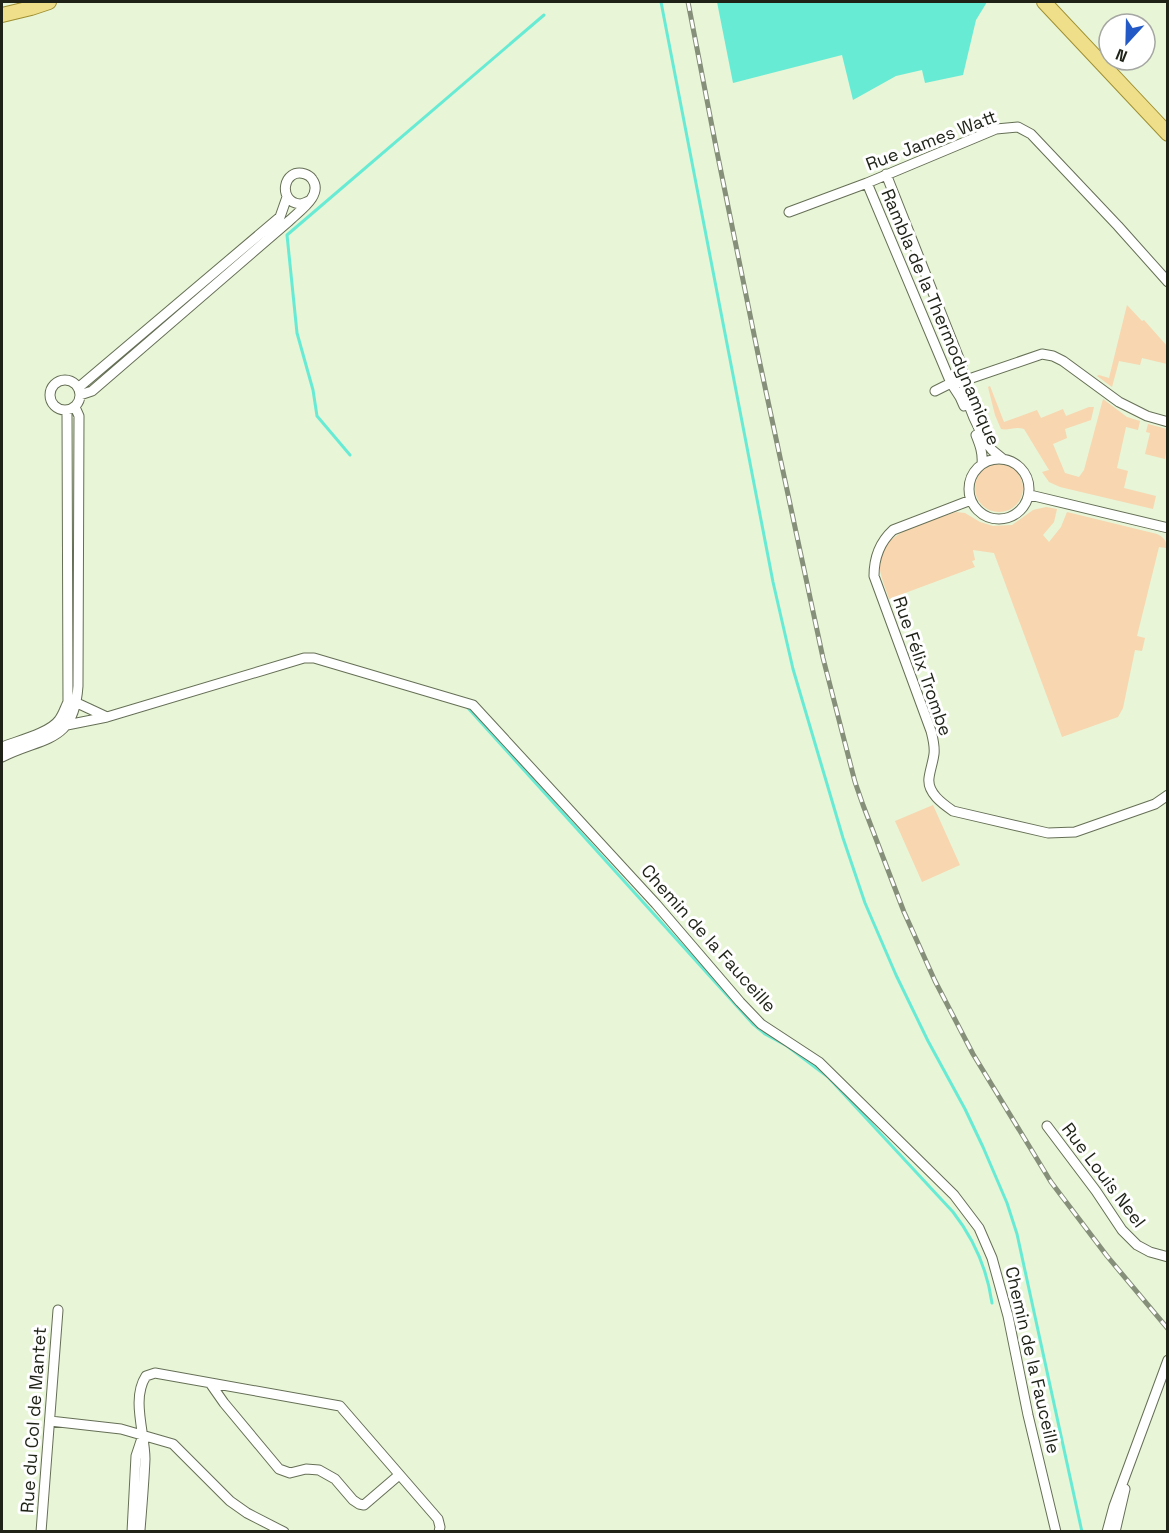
<svg xmlns="http://www.w3.org/2000/svg" width="1169" height="1533" viewBox="0 0 1169 1533" font-family="'Space Grotesk',sans-serif">
  <rect width="100%" height="100%" fill="#e8f5d7"/>
  <path fill="#f7d6b0" d="M 1127,305 L 1142,321 L 1144,320 L 1167,346 L 1167,364 L 1142,358 L 1140,365 L 1119,361 L 1112,387 L 1097,376 L 1099,375 L 1109,378 Z
    M 990,386 L 1004,422 L 1037,410 L 1041,418 L 1063,409 L 1066,416 L 1089,407 L 1094,407 L 1091,420 L 1065,429 L 1067,438 L 1053,444 L 1065,473 L 1079,477 L 1084,470 L 1103,399 L 1127,417 L 1140,421 L 1138,430 L 1126,427 L 1117,468 L 1128,471 L 1124,488 L 1156,496 L 1153,509 L 1060,487 L 1049,482 L 1042,472 L 1049,470 L 1024,429 C 1015,426 1008,431 1001,429 L 995,415 L 988,387 Z
    M 1148,424 L 1167,429 L 1167,447 L 1165,459 L 1145,454 L 1150,433 L 1146,432 Z
    M975 488a24 24 0 1 1 48 0a24 24 0 1 1-48 0Z
    M 1046,507 L 1057,509 L 1054,522 L 1043,535 L 1049,542 L 1061,527 L 1067,512 L 1157,534 C 1163,537 1167,540 1166,548 L 1159,547 L 1137,636 L 1145,638 L 1142,651 L 1135,650 L 1123,708 L 1118,717 L 1062,737 L 994,553 L 973,550 L 975,560 L 972,561 L 975,567 L 889,599 C 885,586 877,570 880,557 C 886,530 934,520 956,512 L 965,513 L 980,522 L 993,526 L 1012,525 L 1033,510 Z
    M 933,805 L 960,865 L 922,882 L 895,821 Z"/>
  <path fill="#68ebd4" d="M 717,2 L 987,2 L 976,20 L 963,75 L 925,83 L 922,70 L 896,76 L 853,100 L 842,55 L 733,83 Z"/>
  <g fill="none" stroke-linecap="round" stroke-linejoin="round">
    <path stroke="#68ebd4" stroke-width="3" d="M 661,2 L 773,582 L 793,669 L 843,838 L 865,903 L 896,975 L 928,1041 L 965,1109 L 983,1147 L 1007,1203 L 1017,1234 L 1082,1532
      M 350,455 L 317,416 L 313,390 L 297,333 L 287,235 L 544,15
      M 468,708 L 753,1024 L 765,1034 L 787,1046 L 828,1077 L 953,1212 C 974,1239 987,1268 992,1303"/>
    <defs>
      <path id="minor" d="M 886,174 L 962,366 L 965,395 L 974,418 L 985,441 L 992,450 L 1003,459
        M 867,183 L 951,383 L 960,397 L 964,406
        M 789,212 L 867,183 L 996,129 L 1018,127 L 1031,134 L 1118,226 L 1168,282
        M50 395a15 15 0 1 1 30 0a15 15 0 1 1-30 0Z
        M 78,388 L 280,217 L 287,197
        M 935,391 L 951,383 L 963,381 L 1042,354 L 1053,356 L 1063,361 L 1119,402 L 1147,416 L 1168,422
        M 80,395 L 92,391 L 289,221 C 299,211 324,195 312,179 C 310,176 308,175 305,174 C 283,167 277,202 300,204 C 303,204 306,202 309,201
        M 976,435 C 980,445 983,453 982,464
        M969 489a30 30 0 1 1 60 0a30 30 0 1 1-60 0Z
        M 1030,495 L 1168,528
        M 971,500 L 893,530 C 880,542 874,558 874,576 L 931,731 C 933,739 935,746 934,754 C 933,762 930,770 929,778 C 927,793 943,804 953,811 L 1048,833 L 1075,832 L 1155,804 L 1168,795
        M 107,717 L 304,658 L 314,658 L 473,705 L 656,904 L 740,1002 L 761,1024 L 819,1062 L 954,1195 L 979,1228 L 992,1258 L 1008,1316 L 1028,1415 L 1056,1532
        M 64,723 L 67,725 L 107,717 L 77,703 L 73,703
        M 2,747 C 17,741 50,733 59,720 C 63,715 65,708 68,702 L 67,410
        M 2,757 C 44,736 74,744 78,686 L 79,416 L 75,407
        M 1047,1126 L 1096,1191 L 1122,1230 L 1137,1245 L 1150,1252 L 1168,1257
        M 210,1383 L 224,1403 L 279,1469 L 290,1473 L 306,1469 L 319,1470 L 335,1479 L 353,1500 L 359,1504 L 364,1505 L 399,1475
        M 50,1421 L 121,1429 L 173,1444 L 230,1501 L 247,1513 L 284,1532
        M 41,1532 L 58,1310
        M 132,1532 L 136,1456 L 141,1441
        M 139,1532 L 140,1530 C 142,1506 144,1482 145,1459 C 145,1433 131,1399 146,1376 L 155,1373 L 340,1406 L 438,1519 L 440,1527 L 439,1532
        M 1107,1532 L 1114,1506 L 1168,1360
        M 1115,1532 L 1125,1489"/>
      <path id="primary" d="M 1044,2 L 1168,134
        M 2,15 L 31,8 L 49,2"/>
    </defs>
    <use href="#minor" stroke="#656f55" stroke-width="11"/>
    <use href="#primary" stroke="#9f8f30" stroke-width="16"/>
    <use href="#minor" stroke="#fff" stroke-width="9"/>
    <use href="#primary" stroke="#efdf8b" stroke-width="14"/>
    <defs>
      <path id="rail" d="M 688,2 L 716,147 L 759,359 L 823,658 L 855,782 L 863,805 L 904,912 L 935,981 L 973,1054 L 1051,1182 L 1107,1256 L 1168,1329"/>
    </defs>
    <use href="#rail" stroke="#868f7a" stroke-width="5"/>
    <use href="#rail" stroke="#fff" stroke-width="3" stroke-dasharray="9" stroke-linecap="butt"/>
  </g>
  <g text-anchor="middle" dominant-baseline="central" stroke-width="6" stroke-linejoin="round" paint-order="stroke">
    <g font-size="18" fill="#1e2217" stroke="#fff">
      <text transform="translate(931 140) rotate(-21)">Rue James Watt</text>
      <text transform="translate(941 317) rotate(67)">Rambla de la Thermodynamique</text>
      <text transform="translate(923 666) rotate(71)">Rue Félix Trombe</text>
      <text transform="translate(709 938) rotate(48)">Chemin de la Fauceille</text>
      <text transform="translate(1104 1175) rotate(53)">Rue Louis Neel</text>
      <text transform="translate(1033 1360) rotate(77)">Chemin de la Fauceille</text>
      <text transform="translate(33 1420) rotate(-86)">Rue du Col de Mantet</text>
    </g>
  </g>
  <rect width="1169" height="1533" fill="none" stroke="#1e2217" stroke-width="6"/>
  <g transform="translate(1127 42) rotate(202)"><circle r="28" fill="#ffffff" stroke="#a5a7a2" stroke-width="1.5"/>
  <path d="M0-4.5L10 22L0 15L-10 22Z" fill="#2359c6"/>
  <text y="-9" font-size="16" font-weight="bold" text-anchor="middle" fill="#1e2217">N</text>
  </g>
</svg>
